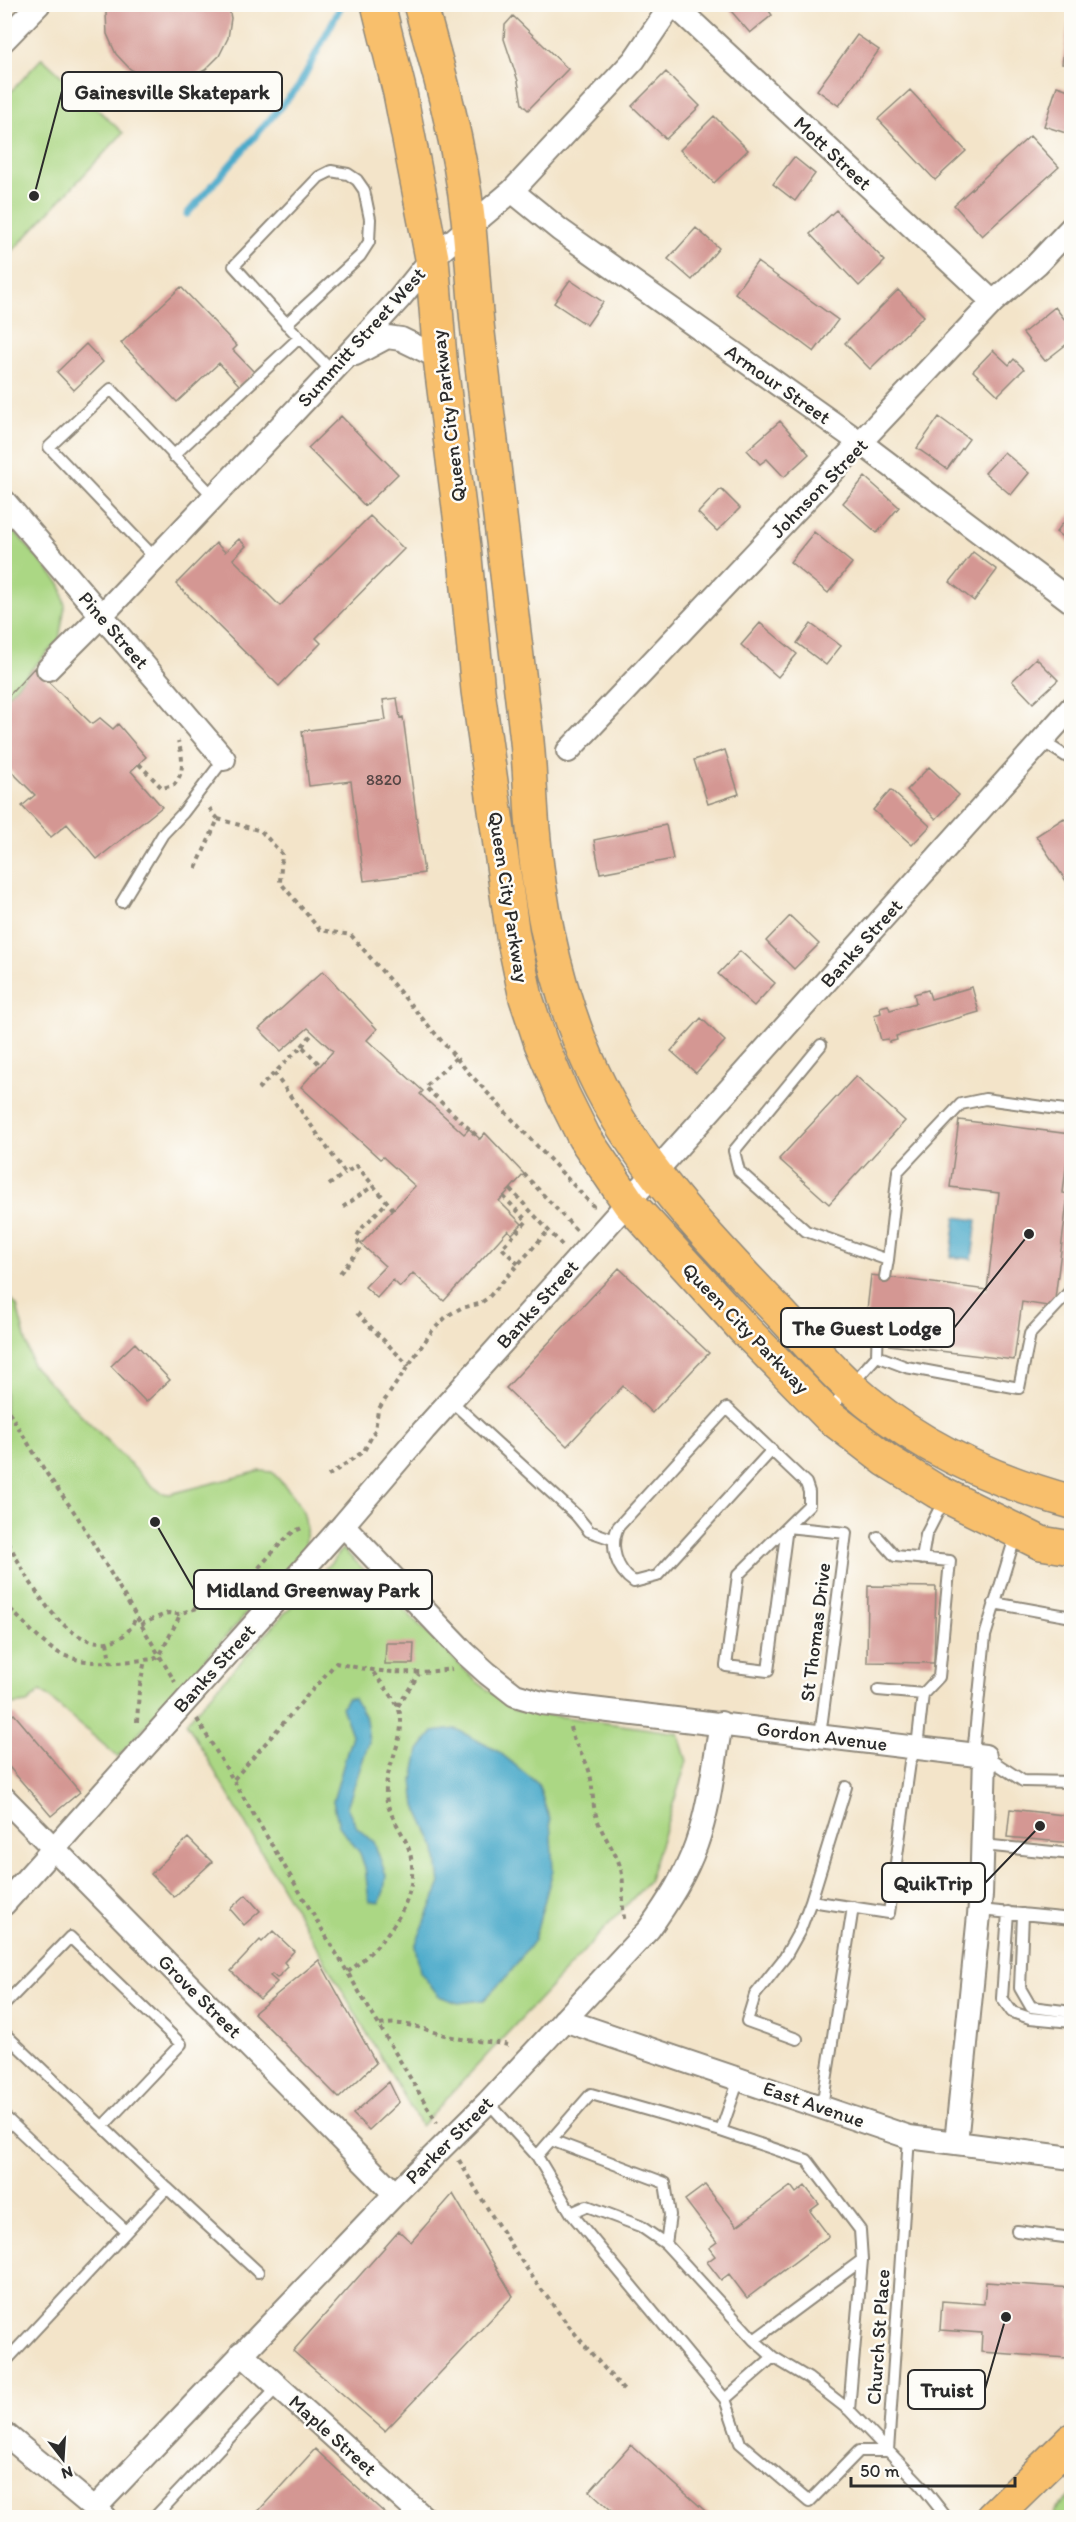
<svg xmlns="http://www.w3.org/2000/svg" width="1076" height="2522" viewBox="0 0 1076 2522" font-family="Itim,sans-serif">
  <rect width="100%" height="100%" fill="#fdfcf7"/>
  <filter id="ink" filterUnits="userSpaceOnUse"><feTurbulence type="fractalNoise" baseFrequency=".0167" numOctaves="2"/><feDisplacementMap in="SourceGraphic" scale="12" xChannelSelector="R" yChannelSelector="G"/><feConvolveMatrix kernelMatrix="1 2 1 2 8 2 1 2 1" color-interpolation-filters="sRGB"/></filter>
  <filter id="wash" filterUnits="userSpaceOnUse"><feTurbulence type="fractalNoise" baseFrequency=".008" numOctaves="4" result="noise"/><feDisplacementMap in="SourceGraphic" scale="24" xChannelSelector="R" yChannelSelector="G"/><feGaussianBlur stdDeviation="1.35" result="paint"/><feColorMatrix in="noise" values="0 0 0 0 0 0 0 0 0 0 0 0 0 0 0 0 0 1.4 0 .05"/><feComposite in="paint" operator="in"/></filter>
  <g filter="url(#wash)">
    <rect width="100%" height="100%" fill="#f3e4c9"/>
    <path fill="#abd784" stroke="#6b8158" stroke-width="1.5" d="M 42,58 L 123,133 L 5,259 L 5,98 Z
      M 4,519 L 61,585 L 65,606 L 59,640 L 5,698 Z
      M 5,1293 L 17,1306 L 32,1365 L 151,1485 L 162,1493 L 170,1494 L 260,1471 L 272,1472 C 296,1498 311,1509 305,1548 L 118,1757 L 41,1691 L 27,1703 L 11,1705 L 5,1713 Z
      M 343,1549 L 475,1680 L 514,1710 L 678,1733 L 687,1761 L 648,1882 L 421,2126 L 186,1722 Z
      M 1071,2495 L 1071,2517 L 1053,2517 L 1055,2511 Z"/>
    <path fill="#4baaca" stroke="#3b6a7a" stroke-width="1.5" d="M 956,1217 L 977,1220 L 972,1259 L 951,1257 Z
      M 347,1698 L 354,1698 L 366,1719 L 369,1742 L 347,1807 L 357,1827 L 374,1842 L 386,1875 L 384,1891 L 379,1903 L 369,1901 L 365,1868 L 360,1853 L 339,1826 L 333,1801 L 352,1735 L 342,1707 Z
      M 456,1729 L 499,1752 L 538,1784 L 550,1820 L 553,1870 L 534,1940 L 509,1974 L 484,2000 L 458,2003 L 439,1996 L 420,1972 L 415,1946 L 440,1885 L 436,1849 L 416,1806 L 413,1780 L 419,1750 L 433,1732 Z"/>
    <g fill="none" stroke-linecap="round" stroke-linejoin="round">
      <path stroke="#4baaca" stroke-width="7" d="M 187,214 L 299,86 L 342,4"/>
    </g>
    <g id="blocks">
      <path fill="#d49793" d="M 108,4 L 228,4 L 231,18 L 228,38 L 219,56 L 205,70 L 187,79 L 167,82 L 147,78 L 130,69 L 116,54 L 107,34 L 106,13 Z
        M 725,4 L 764,4 L 772,15 L 750,33 Z
        M 513,16 L 568,69 L 528,110 L 522,104 L 518,81 L 504,39 L 505,25 Z
        M 1068,24 L 1072,25 L 1072,65 L 1062,64 Z
        M 857,35 L 879,50 L 839,106 L 817,90 Z
        M 666,72 L 700,106 L 666,139 L 632,106 Z
        M 1057,86 L 1072,91 L 1072,135 L 1044,126 Z
        M 910,90 L 966,151 L 935,180 L 878,119 Z
        M 714,116 L 748,150 L 714,183 L 680,150 Z
        M 1030,136 L 1059,167 L 982,236 L 954,205 Z
        M 794,157 L 815,174 L 795,201 L 773,184 Z
        M 836,210 L 885,261 L 859,286 L 810,234 Z
        M 696,228 L 719,248 L 692,280 L 668,259 Z
        M 757,262 L 838,320 L 814,352 L 735,293 Z
        M 570,280 L 603,302 L 587,325 L 554,303 Z
        M 181,287 L 237,346 L 233,350 L 254,372 L 240,386 L 219,363 L 177,402 L 121,343 Z
        M 898,290 L 924,316 L 870,369 L 845,343 Z
        M 1055,307 L 1072,329 L 1072,340 L 1045,361 L 1023,333 Z
        M 86,344 L 103,362 L 74,390 L 57,372 Z
        M 993,350 L 1009,365 L 1014,359 L 1024,369 L 998,395 L 973,371 Z
        M 341,416 L 398,474 L 365,506 L 308,448 Z
        M 939,417 L 969,439 L 947,469 L 917,448 Z
        M 780,421 L 809,454 L 784,477 L 767,459 L 760,464 L 747,450 Z
        M 1004,452 L 1029,473 L 1011,495 L 985,473 Z
        M 865,477 L 899,507 L 877,533 L 843,503 Z
        M 721,489 L 740,508 L 717,531 L 698,513 Z
        M 1072,512 L 1072,544 L 1056,532 Z
        M 370,516 L 404,549 L 316,638 L 321,643 L 279,686 L 176,584 L 216,543 L 225,552 L 239,539 L 246,546 L 233,559 L 280,606 Z
        M 814,532 L 852,563 L 828,593 L 790,562 Z
        M 973,552 L 997,570 L 974,601 L 950,582 Z
        M 760,623 L 797,654 L 778,677 L 741,645 Z
        M 811,624 L 841,646 L 826,665 L 797,643 Z
        M 1036,658 L 1058,680 L 1033,703 L 1012,681 Z
        M 34,668 L 92,724 L 100,718 L 113,729 L 118,724 L 146,757 L 131,771 L 162,807 L 97,859 L 67,824 L 51,837 L 22,806 L 35,795 L 4,764 L 4,701 Z
        M 397,698 L 400,718 L 403,717 L 424,873 L 364,881 L 351,781 L 309,786 L 302,731 L 386,720 L 383,700 Z
        M 725,750 L 739,794 L 708,804 L 694,760 Z
        M 929,767 L 959,795 L 936,819 L 907,790 Z
        M 891,790 L 930,826 L 912,845 L 873,810 Z
        M 1064,818 L 1072,830 L 1072,890 L 1036,836 Z
        M 666,825 L 673,859 L 600,873 L 594,840 Z
        M 790,916 L 819,944 L 794,969 L 766,941 Z
        M 740,951 L 775,983 L 754,1006 L 718,974 Z
        M 323,971 L 377,1029 L 367,1040 L 423,1091 L 420,1094 L 464,1134 L 469,1129 L 480,1139 L 485,1133 L 524,1174 L 499,1201 L 522,1224 L 512,1234 L 508,1230 L 444,1301 L 413,1273 L 400,1287 L 393,1280 L 377,1298 L 365,1287 L 385,1266 L 361,1244 L 415,1186 L 383,1157 L 380,1159 L 301,1087 L 333,1051 L 308,1028 L 281,1051 L 259,1029 Z
        M 972,987 L 979,1012 L 896,1036 L 897,1040 L 889,1042 L 888,1039 L 881,1040 L 874,1015 L 881,1013 L 880,1007 L 888,1005 L 890,1010 L 916,1003 L 914,994 L 928,990 L 931,999 Z
        M 701,1018 L 725,1041 L 696,1073 L 671,1051 Z
        M 856,1076 L 905,1121 L 829,1204 L 779,1159 Z
        M 959,1120 L 1070,1134 L 1063,1193 L 1068,1194 L 1054,1307 L 1022,1302 L 1014,1360 L 890,1345 L 893,1323 L 866,1319 L 871,1275 L 987,1290 L 999,1193 L 950,1187 Z
        M 619,1268 L 709,1353 L 652,1413 L 623,1386 L 567,1446 L 506,1388 Z
        M 135,1343 L 170,1380 L 146,1402 L 111,1366 Z
        M 868,1586 L 936,1587 L 934,1663 L 867,1662 Z
        M 386,1643 L 414,1643 L 413,1664 L 385,1664 Z
        M 14,1714 L 80,1792 L 51,1816 L 4,1761 L 4,1722 Z
        M 1010,1809 L 1072,1816 L 1072,1843 L 1007,1837 Z
        M 188,1838 L 212,1862 L 174,1897 L 151,1874 Z
        M 246,1895 L 260,1911 L 244,1925 L 230,1909 Z
        M 273,1931 L 294,1951 L 284,1962 L 288,1967 L 277,1978 L 272,1974 L 270,1976 L 277,1982 L 260,1999 L 231,1971 L 260,1940 L 262,1942 Z
        M 319,1960 L 376,2063 L 339,2098 L 254,2013 Z
        M 389,2082 L 399,2102 L 369,2130 L 353,2114 Z
        M 705,2185 L 737,2226 L 791,2186 L 796,2193 L 805,2186 L 819,2204 L 810,2211 L 829,2236 L 747,2298 L 729,2274 L 721,2280 L 707,2262 L 715,2256 L 709,2248 L 717,2242 L 685,2200 Z
        M 453,2194 L 513,2296 L 385,2431 L 293,2351 L 399,2231 L 411,2242 Z
        M 986,2282 L 1072,2288 L 1067,2358 L 981,2352 L 982,2333 L 940,2330 L 942,2301 L 984,2304 Z
        M 631,2445 L 713,2518 L 604,2518 L 611,2510 L 590,2491 Z
        M 315,2449 L 390,2518 L 252,2518 Z"/>
    </g>
  </g>
  <g filter="url(#ink)">
    <use href="#blocks" fill-opacity="0" stroke="#8f887a" stroke-width="1.5"/>
    <g fill="none" stroke-linecap="round" stroke-linejoin="round">
      <defs>
        <path id="service" d="M 286,324 L 360,256 L 369,242 L 370,219 L 364,190 L 357,180 L 348,174 L 331,171 L 319,177 L 234,266 C 266,301 298,338 332,371
          M 173,456 L 299,338
          M 155,558 L 49,447 L 111,389 L 213,496
          M 1042,741 L 1072,760
          M 122,902 L 163,834 L 183,813 L 224,759
          M 821,1045 L 734,1151 L 739,1171 L 806,1231 L 888,1260 L 898,1171 L 961,1104 L 985,1099 L 1072,1111
          M 885,1277 L 888,1260
          M 877,1356 L 878,1321
          M 450,1400 L 576,1515 L 589,1531 L 612,1539
          M 828,1411 L 877,1356 L 906,1367 L 1019,1388 L 1030,1334 L 1072,1289
          M 772,1450 L 657,1576 L 634,1582 C 616,1570 609,1546 618,1527 L 727,1408 L 806,1483 L 809,1492 L 809,1505 L 738,1575 L 726,1666 L 768,1671 L 787,1527 L 846,1533 L 820,1736
          M 922,1559 L 926,1535 L 945,1498
          M 994,1603 L 1072,1617
          M 878,1690 L 923,1694
          M 973,1754 L 985,1636 L 1016,1534
          M 985,1756 L 1023,1781 L 1072,1782
          M 846,1787 L 811,1901 L 889,1913 L 910,1762 L 917,1747 L 923,1694 L 939,1677 L 950,1561 L 895,1556 L 878,1537
          M 983,1845 L 1072,1854
          M 980,1910 L 1072,1919
          M 1008,1912 L 1002,1998 L 1012,2012 L 1030,2018 L 1072,2022
          M 1023,1914 L 1020,1988 L 1031,2007 L 1072,2012
          M 4,2005 L 70,1937 L 181,2044 L 103,2126
          M 4,2033 L 167,2188
          M 797,2039 L 747,2021 L 755,1995 L 785,1957 L 800,1930 L 811,1901
          M 488,2102 L 537,2156 L 571,2213 L 725,2399 L 740,2443 L 809,2502 L 859,2451 L 888,2451
          M 822,2107 L 853,1907
          M 4,2116 L 126,2231
          M 721,2131 L 739,2079
          M 551,2140 L 665,2183 L 670,2215 L 666,2244
          M 537,2156 L 591,2094 L 721,2131 L 807,2160 L 860,2230 L 862,2260 L 849,2410
          M 571,2213 L 587,2206 L 640,2226 L 666,2244 L 754,2340 L 773,2357 L 808,2378 L 849,2410 L 921,2485 L 947,2518
          M 1017,2231 L 1072,2238
          M 754,2340 L 862,2260
          M 4,2363 L 167,2188 L 258,2272
          M 725,2399 L 773,2357
          M 888,2451 L 909,2137
          M 154,2518 L 279,2385"/>
        <path id="minor" d="M 673,4 L 993,302
          M 4,40 L 39,4
          M 512,191 L 560,230 L 861,443 L 1072,602
          M 355,354 L 387,337 L 401,339 L 440,358
          M 4,501 L 224,759
          M 48,669 L 102,615 L 343,360 L 399,299 L 432,258 L 512,191 L 634,60 L 672,4
          M 568,751 L 993,302 L 1037,264 L 1072,227
          M 343,1525 L 465,1653 L 487,1673 L 515,1695 L 542,1703 L 985,1756 L 981,1895 L 956,2143
          M 4,1798 L 395,2194
          M 4,1904 L 343,1525 L 424,1430 L 1072,707
          M 564,2020 L 909,2137 L 1072,2158
          M 241,2353 L 424,2518
          M 4,2433 L 105,2517
          M 95,2508 L 395,2194 L 488,2102 L 649,1929 C 668,1902 685,1876 696,1845 C 710,1806 714,1763 721,1723"/>
        <path id="primary" d="M 378,4 L 400,93 L 432,258 L 440,358 L 464,547 L 478,691 L 513,936 L 526,998 L 541,1043 L 563,1095 L 584,1137 L 629,1203 L 744,1329 L 830,1417 L 886,1460 L 936,1491 L 1041,1543 L 1072,1548
          M 420,4 C 440,74 460,146 468,218 C 473,262 474,306 480,349 C 495,477 511,605 526,732 C 530,764 530,797 533,829 C 540,914 558,997 594,1074 C 636,1164 708,1238 776,1309 C 800,1334 823,1362 848,1385 C 911,1443 990,1480 1072,1502
          M 992,2518 L 1072,2440"/>
      </defs>
      <use href="#service" stroke="#8f887a" stroke-width="14"/>
      <use href="#minor" stroke="#8f887a" stroke-width="26"/>
      <use href="#primary" stroke="#8f887a" stroke-width="36"/>
      <path stroke="#8f887a" stroke-width="4" stroke-dasharray="4.5 4.5" stroke-linecap="butt" d="M 139,764 L 162,788 L 174,785 C 185,772 183,757 178,741
        M 218,819 L 261,831 L 282,854 L 280,882 L 320,930 L 351,935 L 469,1073 L 593,1206 L 592,1210
        M 196,868 L 218,819 L 207,805
        M 302,1046 L 313,1033
        M 456,1058 L 425,1087 L 480,1139
        M 274,1073 L 345,1173 L 357,1166 L 393,1209
        M 258,1089 L 302,1046 L 320,1065
        M 524,1174 L 577,1231
        M 329,1185 L 345,1173
        M 510,1189 L 562,1245
        M 503,1196 L 527,1221 L 502,1248 L 518,1264
        M 343,1207 L 373,1186
        M 340,1273 L 360,1249 L 357,1236 L 363,1227 L 387,1202
        M 357,1313 L 409,1366
        M 4,1404 L 47,1474 L 77,1516 L 175,1682
        M 328,1476 L 364,1451 L 375,1430 L 378,1410 L 432,1331 L 447,1316 L 461,1308 L 479,1304 L 488,1298 L 548,1231
        M 4,1535 C 23,1569 58,1646 106,1642 C 122,1640 130,1632 136,1617
        M 4,1603 C 20,1618 35,1637 52,1649 C 80,1668 121,1662 154,1659 L 160,1655 L 181,1613
        M 141,1624 L 168,1613 L 178,1614 L 227,1599 L 253,1574 L 283,1541 L 293,1532 L 304,1527
        M 107,1642 L 110,1661
        M 398,1706 L 419,1674
        M 197,1719 L 437,2123
        M 137,1722 L 139,1690 L 145,1660
        M 570,1727 C 573,1742 581,1751 587,1765 C 594,1781 591,1799 596,1815 C 601,1834 614,1848 620,1866 C 626,1884 620,1903 625,1922
        M 234,1779 L 336,1663 C 379,1673 408,1675 452,1669
        M 348,1972 C 383,1945 422,1900 410,1853 C 405,1832 387,1816 386,1794 C 384,1765 411,1733 397,1705 C 391,1693 380,1682 373,1672
        M 380,2025 C 408,2019 430,2033 457,2038 C 474,2042 491,2041 508,2045
        M 459,2160 C 492,2218 528,2274 569,2326 C 587,2349 607,2371 626,2393"/>
      <use href="#service" stroke="#fff" stroke-width="10"/>
      <use href="#minor" stroke="#fff" stroke-width="22"/>
      <use href="#primary" stroke="#f8bf6c" stroke-width="33"/>
    </g>
  </g>
  <g text-anchor="middle" dominant-baseline="central" stroke-width="5" stroke-linejoin="round" paint-order="stroke">
    <g font-size="16" fill="#554645">
      <text x="384" y="779">8820</text>
    </g>
    <g font-size="20" fill="#2b2b2b" stroke="#fdfcf7">
      <text transform="translate(833 153) rotate(43)">Mott Street</text>
      <text transform="translate(361 337) rotate(-48)">Summitt Street West</text>
      <text transform="translate(778 384) rotate(35)">Armour Street</text>
      <text transform="translate(448 416) rotate(-97)">Queen City Parkway</text>
      <text transform="translate(819 488) rotate(-46)">Johnson Street</text>
      <text transform="translate(114 630) rotate(49)">Pine Street</text>
      <text transform="translate(509 897) rotate(81)">Queen City Parkway</text>
      <text transform="translate(861 943) rotate(-48)">Banks Street</text>
      <text transform="translate(537 1304) rotate(-48)">Banks Street</text>
      <text transform="translate(746 1328) rotate(46)">Queen City Parkway</text>
      <text transform="translate(815 1632) rotate(-83)">St Thomas Drive</text>
      <text transform="translate(214 1668) rotate(-48)">Banks Street</text>
      <text transform="translate(822 1736) rotate(7)">Gordon Avenue</text>
      <text transform="translate(200 1996) rotate(45)">Grove Street</text>
      <text transform="translate(814 2104) rotate(19)">East Avenue</text>
      <text transform="translate(449 2140) rotate(-45)">Parker Street</text>
      <text transform="translate(878 2337) rotate(-86)">Church St Place</text>
      <text transform="translate(333 2435) rotate(42)">Maple Street</text>
    </g>
  </g>
  <path fill="none" stroke="#2b2b2b" stroke-width="2" d="M34 196L62 91M1029 1234L954 1328M155 1522L194 1590M1040 1826L985 1883M1006 2317L985 2389"/>
  <g fill="#2b2b2b" stroke="#fdfcf7" stroke-width="2">
    <circle cx="34" cy="196" r="6"/>
    <circle cx="1029" cy="1234" r="6"/>
    <circle cx="155" cy="1522" r="6"/>
    <circle cx="1040" cy="1826" r="6"/>
    <circle cx="1006" cy="2317" r="6"/>
  </g>
  <g fill="#fdfcf7" stroke="#2b2b2b" stroke-width="2">
    <rect x="62" y="72" width="220" height="39" rx="6"/>
    <rect x="781" y="1308" width="173" height="39" rx="6"/>
    <rect x="194" y="1570" width="238" height="39" rx="6"/>
    <rect x="882" y="1863" width="103" height="39" rx="6"/>
    <rect x="908" y="2370" width="77" height="39" rx="6"/>
  </g>
  <g font-size="21" text-anchor="middle" font-weight="bold" fill="#2b2b2b">
    <text x="172" y="99">Gainesville Skatepark</text>
    <text x="867" y="1335">The Guest Lodge</text>
    <text x="313" y="1597">Midland Greenway Park</text>
    <text x="933" y="1890">QuikTrip</text>
    <text x="947" y="2397">Truist</text>
  </g>
  <rect width="1076" height="2522" fill="none" stroke="#fdfcf7" stroke-width="24"/>
  <g transform="translate(63 2459) rotate(163)" stroke="#fdfcf7" stroke-width="4.5" paint-order="stroke">
  <path d="M0-4.5L10 22L0 15L-10 22Z" fill="#2b2b2b"/>
  <text y="-9" font-size="16" font-weight="bold" text-anchor="middle" fill="#2b2b2b">N</text>
  </g>
  <path d="M851 2477v9h164v-9" fill="none" stroke="#2b2b2b" stroke-width="3"/>
  <text x="860" y="2477" font-size="18" fill="#2b2b2b" stroke="#fdfcf7" stroke-width="4.5" paint-order="stroke">50 m</text>
</svg>
